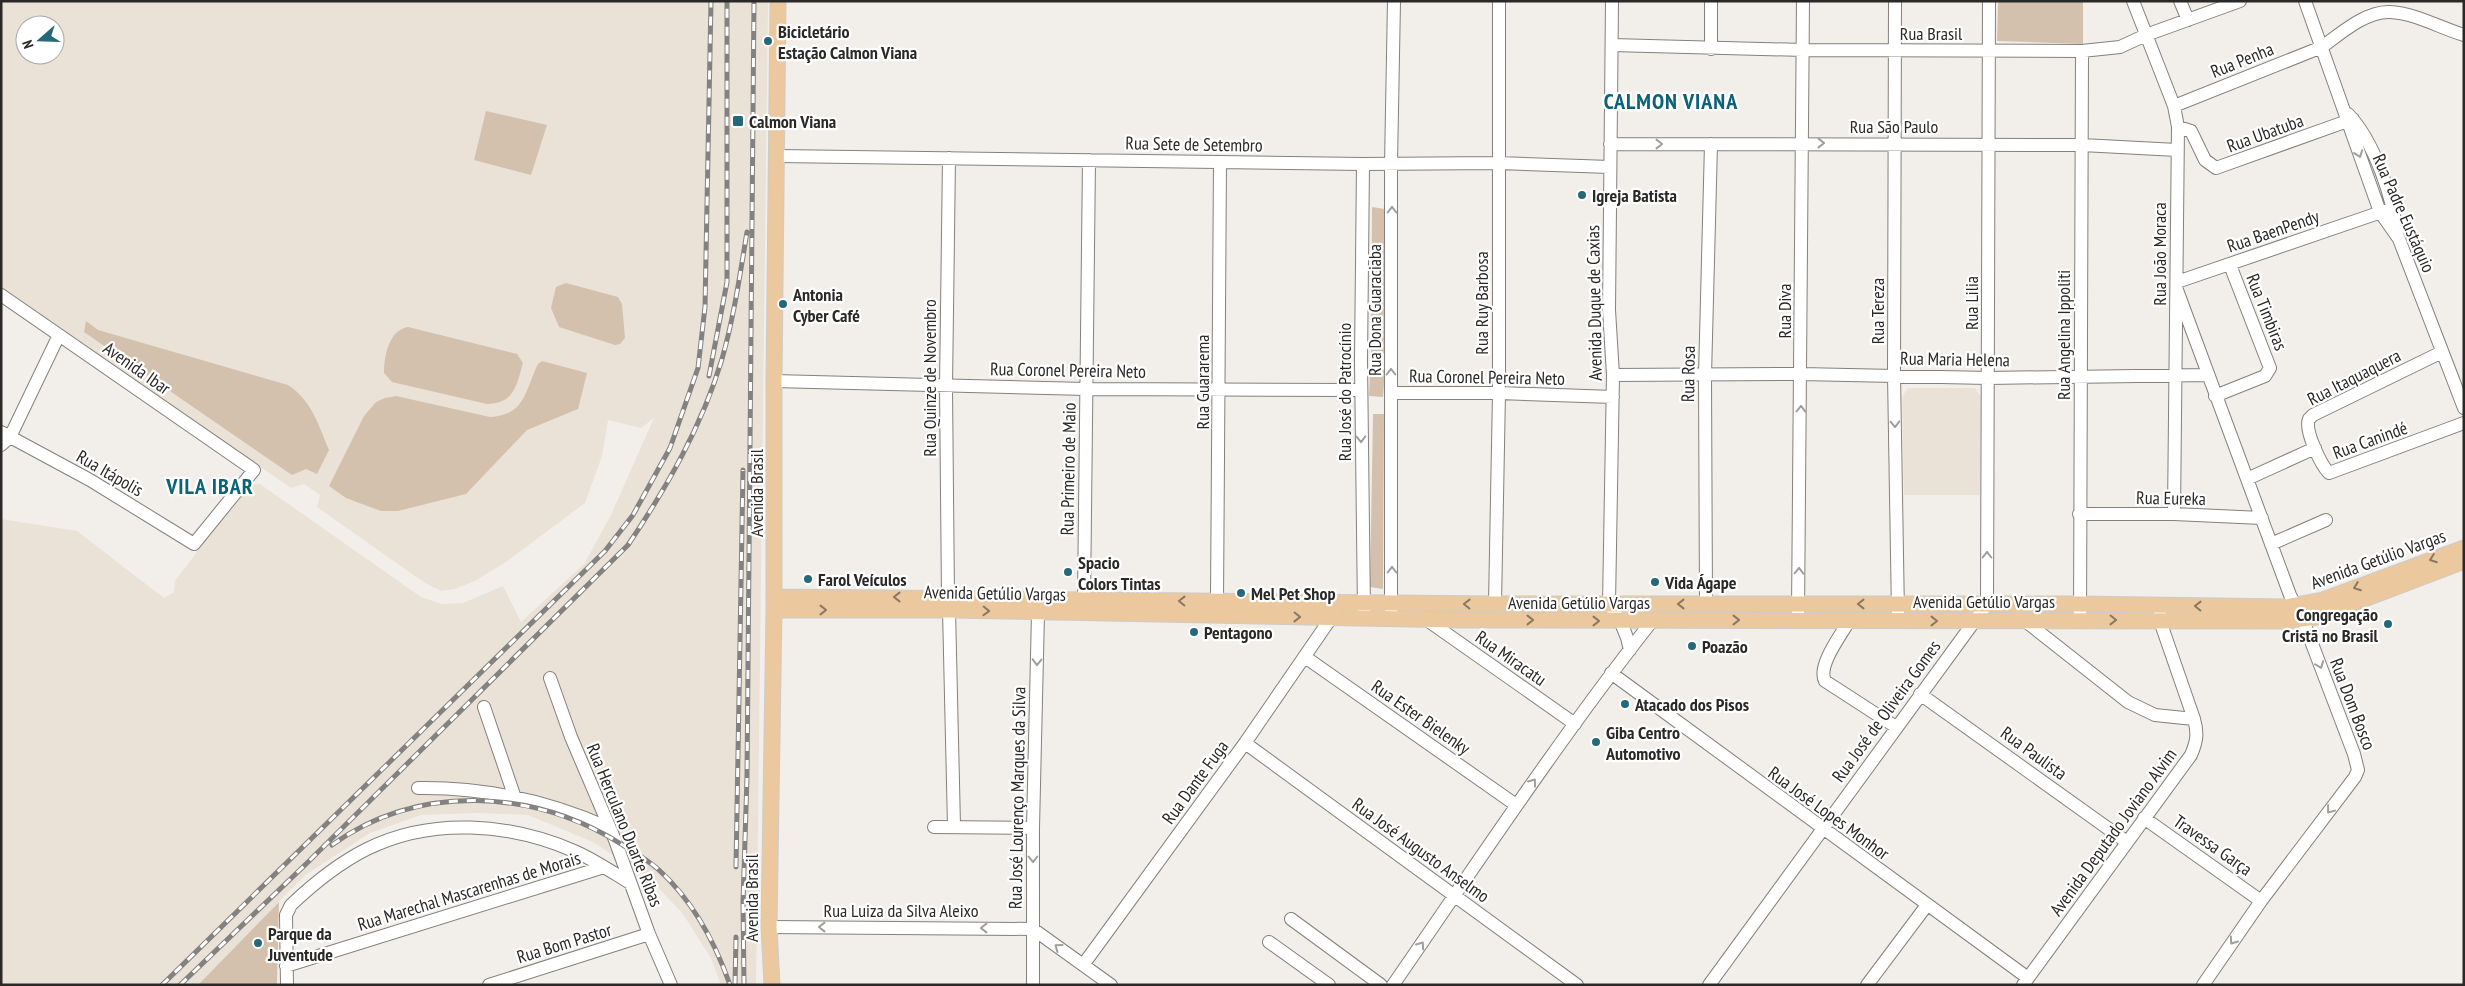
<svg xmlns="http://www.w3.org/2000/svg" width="2465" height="986" viewBox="0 0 2465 986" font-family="'PT Sans Narrow',sans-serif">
  <rect width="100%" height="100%" fill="#f2efeb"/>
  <path fill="#eae1d7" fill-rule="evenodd" d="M 1,1 L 768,1 L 756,985 L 721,985 L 711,958 L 683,914 L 652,881 L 593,842 L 528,815 L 478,813 L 421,815 L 370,833 L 304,876 L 198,985 L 1,984 L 1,519 L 77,531 L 164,598 L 174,592 L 175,581 L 248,485 L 260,484 L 421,597 L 442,604 L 463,603 L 503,586 L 521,622 L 584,564 L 611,515 L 654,418 L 641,428 L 608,420 L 602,456 L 585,503 L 506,562 L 475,581 L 455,589 L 441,591 L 425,583 L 317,507 L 320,495 L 304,484 L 291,488 L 1,288 ZM 25,25 L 55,25 L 55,55 L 25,55 Z
    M 1908,388 L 1975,388 L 1981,397 L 1980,495 L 1904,495 L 1902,397 Z"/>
  <path fill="#d4c1ad" d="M 1998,1 L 2083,1 L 2083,44 L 1997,41 Z
    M 486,111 L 547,125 L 531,175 L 474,160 Z
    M 1372,207 L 1385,209 L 1385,354 L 1371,354 Z
    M 566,283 L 618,297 L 622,304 L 625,338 L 620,344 L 615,345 L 559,327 L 551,308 L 556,287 Z
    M 86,321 L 98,330 L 288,385 C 312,401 318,424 329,450 L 317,474 L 306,469 L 292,475 L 84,332 Z
    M 408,327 L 517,354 L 523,363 C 516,386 515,403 487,404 L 392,382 L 384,373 C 384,356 389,330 408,327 Z
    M 542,361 L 587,373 L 578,409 L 527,430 L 466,494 L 398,511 L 381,511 L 346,498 L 329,486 L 364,416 L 376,402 L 385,398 L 396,396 L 490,417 C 526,415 525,390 538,364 Z
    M 1385,369 L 1383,397 L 1369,396 L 1370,370 Z
    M 1373,414 L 1384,414 L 1383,589 L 1370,587 Z
    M 279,902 L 277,985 L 198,985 Z"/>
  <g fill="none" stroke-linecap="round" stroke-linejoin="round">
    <defs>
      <path id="minor" d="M 1612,1 L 1609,310 L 1613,375 L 1609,604 C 1619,619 1627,632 1630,650
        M 1895,1 L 1894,375 L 1898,614
        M 2133,1 L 2174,106 L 2178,127 L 2174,514
        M 2180,1 L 2188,20
        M 2305,1 L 2380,212 L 2399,239 L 2464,408
        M 1612,45 L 1803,50 L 2082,51 L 2120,47 L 2146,35 L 2240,1
        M 1711,49 L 1711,1
        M 2174,106 L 2322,47 C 2341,33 2366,11 2390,12 C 2415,13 2440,28 2464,35
        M 2348,114 C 2375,142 2393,199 2398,237
        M 2178,127 L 2191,131 L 2205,160 L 2216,168 L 2353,119
        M 1610,144 L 2082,145 L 2177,150
        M 777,156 L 1363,164 L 1499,163 L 1610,167
        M 1363,164 L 1361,361 L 1364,612
        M 2177,282 L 2393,208
        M 2177,290 L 2290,595 L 2306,628 L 2354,754 L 2358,770 L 2355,777 L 2261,901 L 2203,985
        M 1,295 L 254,470 L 194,544 L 90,480 L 1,432
        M 2442,352 L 2313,415 L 2309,419 C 2304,430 2321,465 2329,473 L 2464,423
        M 1613,375 L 1801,374 L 1988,378 L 2207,375
        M 774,381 L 1086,389 L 1361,390
        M 1391,393 L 1499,393 L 1613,397
        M 2215,396 L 2265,376 L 2270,368 L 2230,265
        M 1,445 L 10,437 L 59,335
        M 2247,479 L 2315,448
        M 2079,514 L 2174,514 L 2262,518
        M 2271,544 L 2326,520
        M 948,598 L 946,387 L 949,158
        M 1084,599 L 1089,160
        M 1217,601 L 1220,162
        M 1495,604 L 1499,393 L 1499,1
        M 1706,605 L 1705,376 L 1711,144
        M 949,610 L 954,826
        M 1798,614 L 1803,1
        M 1391,618 L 1391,164 L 1394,1
        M 1427,620 L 1575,724
        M 2024,620 L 2128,702 L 2155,715 L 2194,719
        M 2080,620 L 2082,51
        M 1849,621 C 1841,635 1817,666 1825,681 L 1896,727
        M 1305,657 L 1516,805
        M 1611,673 L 2028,978
        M 550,678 L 571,737 L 615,840 L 649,934 L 671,985
        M 1920,694 L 2127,842
        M 484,707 L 514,795
        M 1245,743 L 1577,985
        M 418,788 C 485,787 548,801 609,828
        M 2144,818 L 2261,901
        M 934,827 L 1033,828
        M 1291,919 L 1381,985
        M 769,927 L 1033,929 L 1111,985
        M 1269,942 L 1329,985
        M 1083,965 L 1245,743 L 1331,618 L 1334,610
        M 286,966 L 604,867
        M 287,985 L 286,915 L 291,905 C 313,884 339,863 367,849 C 431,817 510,823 574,851 C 593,859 612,872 630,883
        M 489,985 L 649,934
        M 1033,985 L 1033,828 L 1038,613
        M 1393,985 C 1478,862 1560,738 1652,621
        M 1709,985 L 1987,604 L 1989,1
        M 1867,985 L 1927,905
        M 2023,985 L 2191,755 C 2197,741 2198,733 2194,719 L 2160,621 L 2160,612"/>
      <path id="major" d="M 775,597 L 1495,604 L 2080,604 L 2286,607 L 2323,600 L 2464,548
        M 774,610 L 949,610 L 1458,620 L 2286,621 L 2317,617 L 2464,561
        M 772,985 L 769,927 L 774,610 L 774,381 L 778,1"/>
    </defs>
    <use href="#minor" stroke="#84817d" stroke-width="14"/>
    <use href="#major" stroke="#cccccb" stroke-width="17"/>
    <use href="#minor" stroke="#fff" stroke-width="12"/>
    <use href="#major" stroke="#ebc89e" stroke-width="15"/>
    <defs>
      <path id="rail" d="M 709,376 L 727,282 L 727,1
        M 332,845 C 419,783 533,789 621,844 C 634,852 648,860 659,870 C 693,901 715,942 730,985
        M 736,867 L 743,470
        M 162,985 L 605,551 L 633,515 L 670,448 L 698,368 L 705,307 L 711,1
        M 180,985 L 306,864 L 628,545 C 667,487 702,426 722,359 C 734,317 740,274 747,232
        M 735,985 L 736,937
        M 744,985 L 743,902 L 747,777 L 754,1"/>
    </defs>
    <use href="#rail" stroke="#848280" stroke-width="5"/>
    <use href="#rail" stroke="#fff" stroke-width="3" stroke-dasharray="9" stroke-linecap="butt"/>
  </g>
  <defs><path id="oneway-chevron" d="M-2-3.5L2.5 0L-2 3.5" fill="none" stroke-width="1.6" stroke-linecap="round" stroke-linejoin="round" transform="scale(1.25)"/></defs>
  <g stroke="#9f9f9e">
    <use href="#oneway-chevron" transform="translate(1821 143)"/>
    <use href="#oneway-chevron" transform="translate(1659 144)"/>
    <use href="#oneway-chevron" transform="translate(2359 154) rotate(70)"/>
    <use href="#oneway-chevron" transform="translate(1392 210) rotate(-90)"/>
    <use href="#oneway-chevron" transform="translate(1391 372) rotate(-90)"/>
    <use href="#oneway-chevron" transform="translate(1801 409) rotate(-89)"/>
    <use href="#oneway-chevron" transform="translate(1895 424) rotate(89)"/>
    <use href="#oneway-chevron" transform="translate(1361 439) rotate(89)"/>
    <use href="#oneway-chevron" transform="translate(1987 555) rotate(-90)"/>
    <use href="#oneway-chevron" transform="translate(1392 570) rotate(-90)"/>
    <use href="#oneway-chevron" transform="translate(1799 571) rotate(-89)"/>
    <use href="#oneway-chevron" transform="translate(1037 662) rotate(91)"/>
    <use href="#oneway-chevron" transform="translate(2320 665) rotate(69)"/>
    <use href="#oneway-chevron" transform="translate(1533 782) rotate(-54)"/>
    <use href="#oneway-chevron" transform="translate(2330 810) rotate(127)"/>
    <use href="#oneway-chevron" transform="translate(1033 859) rotate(90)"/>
    <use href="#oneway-chevron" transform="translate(822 927) rotate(-180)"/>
    <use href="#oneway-chevron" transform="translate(984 928) rotate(-180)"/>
    <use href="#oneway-chevron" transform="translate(2233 941) rotate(125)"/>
    <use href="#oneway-chevron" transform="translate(1421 945) rotate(-55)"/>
    <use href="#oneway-chevron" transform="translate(1058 947) rotate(-144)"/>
  </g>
  <g stroke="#8a7863">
    <use href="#oneway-chevron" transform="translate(2433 559) rotate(160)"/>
    <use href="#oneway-chevron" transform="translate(2357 587) rotate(159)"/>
    <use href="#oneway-chevron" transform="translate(897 597) rotate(-180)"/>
    <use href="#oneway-chevron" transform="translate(1182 601) rotate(-179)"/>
    <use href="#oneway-chevron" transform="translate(1467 604) rotate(-179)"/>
    <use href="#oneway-chevron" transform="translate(1681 604) rotate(-180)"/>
    <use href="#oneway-chevron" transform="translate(1861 604) rotate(180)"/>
    <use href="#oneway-chevron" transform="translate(2198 606) rotate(-179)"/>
    <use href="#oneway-chevron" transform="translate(823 610)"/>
    <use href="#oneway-chevron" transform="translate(986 611) rotate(2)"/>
    <use href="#oneway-chevron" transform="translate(1297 617) rotate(1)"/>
    <use href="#oneway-chevron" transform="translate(1530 620)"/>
    <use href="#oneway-chevron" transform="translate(1736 620)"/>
    <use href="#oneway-chevron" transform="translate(2113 620) rotate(1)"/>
    <use href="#oneway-chevron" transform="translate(1596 621)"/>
    <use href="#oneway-chevron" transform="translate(1934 621)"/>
  </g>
  <g fill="#25687a" stroke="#fff" stroke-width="2">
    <circle cx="768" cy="41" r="5"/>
    <rect x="732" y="115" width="12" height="12" rx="2.5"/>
    <circle cx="1582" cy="195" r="5"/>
    <circle cx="783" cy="304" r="5"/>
    <circle cx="1068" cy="572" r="5"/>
    <circle cx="808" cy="579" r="5"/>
    <circle cx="1655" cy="582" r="5"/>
    <circle cx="1241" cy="593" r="5"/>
    <circle cx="2388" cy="624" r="5"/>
    <circle cx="1194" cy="632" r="5"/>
    <circle cx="1692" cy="646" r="5"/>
    <circle cx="1625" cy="704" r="5"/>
    <circle cx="1596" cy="742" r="5"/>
    <circle cx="258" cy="943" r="5"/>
  </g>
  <g text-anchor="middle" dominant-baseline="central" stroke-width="4.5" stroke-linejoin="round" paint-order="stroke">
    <g font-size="18" font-weight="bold" fill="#2a2928" stroke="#fff" text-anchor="start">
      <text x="778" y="31">Bicicletário<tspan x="778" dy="21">Estação Calmon Viana</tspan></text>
      <text x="749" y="121">Calmon Viana</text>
      <text x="1592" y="195">Igreja Batista</text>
      <text x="793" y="294">Antonia<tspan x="793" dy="21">Cyber Café</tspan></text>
      <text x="1078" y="562">Spacio<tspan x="1078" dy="21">Colors Tintas</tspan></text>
      <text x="818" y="579">Farol Veículos</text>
      <text x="1665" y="582">Vida Ágape</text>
      <text x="1251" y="593">Mel Pet Shop</text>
      <text x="2378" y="614" text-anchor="end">Congregação<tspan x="2378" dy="21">Cristã no Brasil</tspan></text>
      <text x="1204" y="632">Pentagono</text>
      <text x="1702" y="646">Poazão</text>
      <text x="1635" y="704">Atacado dos Pisos</text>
      <text x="1606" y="732">Giba Centro<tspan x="1606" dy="21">Automotivo</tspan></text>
      <text x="268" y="933">Parque da<tspan x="268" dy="21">Juventude</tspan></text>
    </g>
    <g font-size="18" fill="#2a2928" stroke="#fff">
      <text x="1931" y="33">Rua Brasil</text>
      <text transform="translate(2242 60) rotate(-22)">Rua Penha</text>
      <text x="1894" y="126">Rua São Paulo</text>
      <text transform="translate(2265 133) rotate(-20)">Rua Ubatuba</text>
      <text transform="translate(1194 144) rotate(1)">Rua Sete de Setembro</text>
      <text transform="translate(2404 213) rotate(66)">Rua Padre Eustáquio</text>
      <text transform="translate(2273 231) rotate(-19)">Rua BaenPendy</text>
      <text transform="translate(2159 254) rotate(-90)">Rua João Moraca</text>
      <text transform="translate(1481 303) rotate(-90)">Rua Ruy Barbosa</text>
      <text transform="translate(1594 303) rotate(-91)">Avenida Duque de Caxias</text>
      <text transform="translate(1971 303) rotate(-90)">Rua Lilia</text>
      <text transform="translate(1374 310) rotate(-90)">Rua Dona Guaraciaba</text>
      <text transform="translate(1784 311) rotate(-90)">Rua Diva</text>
      <text transform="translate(1877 311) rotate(-90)">Rua Tereza</text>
      <text transform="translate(2267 312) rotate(68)">Rua Timbiras</text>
      <text transform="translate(2063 335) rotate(-90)">Rua Angelina Ippoliti</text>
      <text transform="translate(1955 359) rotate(1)">Rua Maria Helena</text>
      <text transform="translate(137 368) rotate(35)">Avenida Ibar</text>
      <text transform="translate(1068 370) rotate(1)">Rua Coronel Pereira Neto</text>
      <text transform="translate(1688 374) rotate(-89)">Rua Rosa</text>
      <text transform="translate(1487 377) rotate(1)">Rua Coronel Pereira Neto</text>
      <text transform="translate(2354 377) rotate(-27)">Rua Itaquaquera</text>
      <text transform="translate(929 378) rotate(-90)">Rua Quinze de Novembro</text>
      <text transform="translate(1202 382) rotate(-90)">Rua Guararema</text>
      <text transform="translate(1344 392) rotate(-90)">Rua José do Patrocínio</text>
      <text transform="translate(2370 440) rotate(-20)">Rua Canindé</text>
      <text transform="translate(1068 469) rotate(-89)">Rua Primeiro de Maio</text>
      <text transform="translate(110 473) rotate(30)">Rua Itápolis</text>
      <text transform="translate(756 493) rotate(-90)">Avenida Brasil</text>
      <text transform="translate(2171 498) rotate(1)">Rua Eureka</text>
      <text transform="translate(2378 559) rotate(-20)">Avenida Getúlio Vargas</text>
      <text transform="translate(995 593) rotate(1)">Avenida Getúlio Vargas</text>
      <text x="1984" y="601">Avenida Getúlio Vargas</text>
      <text x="1579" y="602">Avenida Getúlio Vargas</text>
      <text transform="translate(1511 658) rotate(35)">Rua Miracatu</text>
      <text transform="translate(2353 704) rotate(69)">Rua Dom Bosco</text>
      <text transform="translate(1886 711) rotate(-54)">Rua José de Oliveira Gomes</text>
      <text transform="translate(1421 717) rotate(35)">Rua Ester Bielenky</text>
      <text transform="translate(2034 753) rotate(36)">Rua Paulista</text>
      <text transform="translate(1195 782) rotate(-54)">Rua Dante Fuga</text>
      <text transform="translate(1017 798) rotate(-89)">Rua José Lourenço Marques da Silva</text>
      <text transform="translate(1829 813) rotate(36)">Rua José Lopes Monhor</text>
      <text transform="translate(625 825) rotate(68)">Rua Herculano Duarte Ribas</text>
      <text transform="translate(2113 832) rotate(-54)">Avenida Deputado Joviano Alvim</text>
      <text transform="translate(2213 845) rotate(35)">Travessa Garça</text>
      <text transform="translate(1421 850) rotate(36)">Rua José Augusto Anselmo</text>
      <text transform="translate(469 891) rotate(-17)">Rua Marechal Mascarenhas de Morais</text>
      <text transform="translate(751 898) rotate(-90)">Avenida Brasil</text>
      <text x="901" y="910">Rua Luiza da Silva Aleixo</text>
      <text transform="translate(564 943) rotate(-17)">Rua Bom Pastor</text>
    </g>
    <g font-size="22" font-weight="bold" letter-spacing="1" fill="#0c6277" stroke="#fff">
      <text x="1671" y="101">CALMON VIANA</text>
      <text x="210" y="486">VILA IBAR</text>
    </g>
  </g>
  <rect width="2465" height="986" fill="none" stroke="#2a2928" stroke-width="5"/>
  <g transform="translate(40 40) rotate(250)"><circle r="24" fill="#ffffff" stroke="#aaa9a9"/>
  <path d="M0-4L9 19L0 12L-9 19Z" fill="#25687a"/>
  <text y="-8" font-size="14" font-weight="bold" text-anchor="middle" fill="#2a2928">N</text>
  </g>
</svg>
